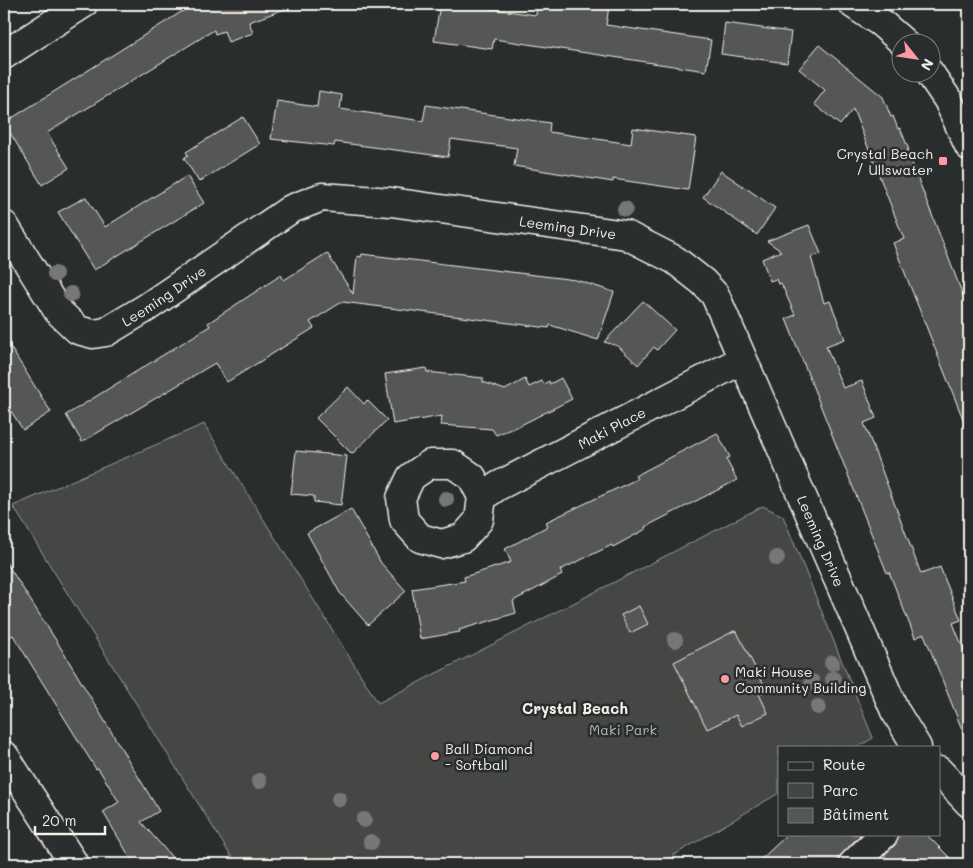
<svg xmlns="http://www.w3.org/2000/svg" width="973" height="868" viewBox="0 0 973 868" font-family="Mali,sans-serif">
  <rect width="100%" height="100%" fill="#2a2d2e"/>
  <filter id="ink" filterUnits="userSpaceOnUse"><feTurbulence type="fractalNoise" baseFrequency=".02" numOctaves="2"/><feDisplacementMap in="SourceGraphic" scale="10" xChannelSelector="R" yChannelSelector="G"/><feConvolveMatrix kernelMatrix="1 2 1 2 8 2 1 2 1" color-interpolation-filters="sRGB"/></filter>
  <g filter="url(#ink)">
    <path fill="#444645" stroke="#9c9c96" d="M 204,424 L 378,703 L 763,506 L 783,516 L 873,738 L 858,747 L 779,747 L 779,793 L 659,864 L 247,864 L 231,856 L 13,506 Z"/>
    <path fill="#555756" stroke="#f4f1e8" d="M 194,4 L 292,4 L 293,6 L 249,22 L 253,33 L 228,42 L 224,31 L 215,34 L 214,30 L 47,133 L 69,168 L 42,185 L 4,123 Z
      M 440,4 L 457,4 L 536,15 L 537,4 L 589,4 L 609,7 L 606,25 L 711,40 L 706,71 L 494,39 L 492,49 L 434,41 Z
      M 725,23 L 791,32 L 787,63 L 721,54 Z
      M 819,45 L 883,97 L 891,117 L 893,116 L 898,129 L 900,128 L 909,150 L 907,150 L 969,311 L 969,434 L 893,243 L 904,239 L 853,109 L 840,125 L 814,104 L 825,90 L 799,69 Z
      M 319,91 L 342,95 L 340,109 L 423,121 L 426,105 L 550,123 L 549,132 L 631,144 L 633,128 L 696,137 L 688,190 L 613,179 L 613,182 L 514,166 L 517,148 L 451,139 L 448,157 L 335,142 L 334,146 L 271,139 L 277,101 L 317,107 Z
      M 243,117 L 260,144 L 199,182 L 184,158 L 188,155 L 186,152 Z
      M 721,171 L 775,208 L 757,235 L 703,197 Z
      M 187,176 L 204,203 L 94,270 L 58,212 L 86,197 L 105,227 Z
      M 809,225 L 821,254 L 811,257 L 824,303 L 830,301 L 845,339 L 826,346 L 843,388 L 862,381 L 876,418 L 864,423 L 921,574 L 940,567 L 961,620 L 953,623 L 969,663 L 969,747 L 924,634 L 915,638 L 889,572 L 887,573 L 786,319 L 795,315 L 781,283 L 778,284 L 776,279 L 770,281 L 762,259 L 781,251 L 767,241 Z
      M 327,253 L 353,294 L 357,256 L 361,257 L 362,254 L 576,280 L 614,292 L 598,340 L 550,325 L 549,328 L 342,302 L 310,322 L 314,328 L 227,382 L 215,363 L 82,442 L 66,415 L 210,326 L 208,323 L 281,275 L 284,280 Z
      M 643,301 L 675,330 L 657,350 L 654,347 L 638,365 L 618,346 L 604,342 Z
      M 4,337 L 51,412 L 23,430 L 4,400 Z
      M 426,368 L 427,372 L 483,378 L 483,382 L 505,390 L 525,379 L 529,387 L 542,381 L 544,384 L 549,381 L 550,384 L 561,378 L 572,399 L 521,425 L 496,435 L 492,429 L 441,425 L 442,416 L 393,424 L 385,374 Z
      M 348,387 L 364,404 L 367,400 L 387,420 L 352,454 L 316,418 Z
      M 717,433 L 730,457 L 726,459 L 737,480 L 645,527 L 646,529 L 613,547 L 612,545 L 560,570 L 562,575 L 513,601 L 516,613 L 459,630 L 460,632 L 420,639 L 412,589 L 465,581 L 464,577 L 511,562 L 505,549 L 548,526 L 546,522 L 637,479 L 635,476 Z
      M 296,451 L 347,456 L 341,505 L 314,502 L 314,496 L 291,494 Z
      M 351,509 L 381,563 L 406,591 L 368,625 L 340,593 L 307,533 Z
      M 4,559 L 59,645 L 159,811 L 141,822 L 178,864 L 136,864 L 131,859 L 103,812 L 119,802 L 98,768 L 96,769 L 13,635 L 4,640 Z
      M 639,606 L 648,624 L 630,633 L 621,615 Z
      M 734,631 L 737,632 L 767,691 L 759,694 L 768,713 L 742,726 L 736,715 L 707,729 L 674,662 Z
      M 788,834 L 861,834 L 833,864 L 756,864 Z
      M 899,834 L 926,834 L 956,864 L 893,864 L 884,855 L 895,845 Z"/>
    <g fill="none" stroke-linecap="round" stroke-linejoin="round">
      <defs>
        <g id="street">
          <path id="s1" d="M 4,225 L 58,311 L 78,330 L 93,334 L 106,332 L 146,308 L 291,209 L 322,197 L 391,202 L 626,235 L 675,260 L 703,282 L 715,295 L 895,711 L 917,747"/>
          <path id="s2" d="M 482,497 L 472,477 L 453,464 L 430,464 L 411,477 L 401,498 L 404,520 L 420,538 L 441,544 L 463,538 L 479,520 L 482,497 L 498,486 L 742,360"/>
          <path d="M 4,755 L 74,864"/>
          <path d="M 939,771 L 969,803"/>
          <path d="M 853,864 L 884,834"/>
        </g>
        <path id="secondary" d="M 853,4 L 880,22 L 903,42
          M 4,55 L 83,4
          M 929,72 L 948,100 L 969,146"/>
      </defs>
      <use href="#street" stroke="#f4f1e8" stroke-width="31"/>
      <use href="#secondary" stroke="#f4f1e8" stroke-width="31"/>
      <use href="#street" stroke="#2a2d2e" stroke-width="28"/>
      <use href="#secondary" stroke="#2a2d2e" stroke-width="28"/>
    </g>
    <g fill="#777875">
      <circle cx="625" cy="209" r="8"/>
      <circle cx="55" cy="274" r="8"/>
      <circle cx="71" cy="294" r="8"/>
      <circle cx="446" cy="499" r="8"/>
      <circle cx="777" cy="558" r="8"/>
      <circle cx="675" cy="640" r="8"/>
      <circle cx="832" cy="663" r="8"/>
      <circle cx="833" cy="679" r="8"/>
      <circle cx="812" cy="682" r="8"/>
      <circle cx="818" cy="707" r="8"/>
      <circle cx="259" cy="781" r="8"/>
      <circle cx="339" cy="799" r="8"/>
      <circle cx="364" cy="820" r="8"/>
      <circle cx="371" cy="842" r="8"/>
    </g>
  </g>
  <g fill="#ff9aa2" stroke="#2a2d2e" stroke-width="2">
    <rect x="938" y="156" width="10" height="10" rx="2.5"/>
    <circle cx="725" cy="679" r="5"/>
    <circle cx="435" cy="756" r="5"/>
  </g>
  <g text-anchor="middle" dominant-baseline="central" stroke-width="5" stroke-linejoin="round" paint-order="stroke">
    <g font-size="14" fill="#f4f1e8" stroke="#2a2d2e" text-anchor="start">
      <text x="933" y="153" text-anchor="end">Crystal Beach<tspan x="933" dy="16">/ Ullswater</tspan></text>
      <text x="735" y="671">Maki House<tspan x="735" dy="16">Community Building</tspan></text>
      <text x="445" y="748">Ball Diamond<tspan x="445" dy="16">- Softball</tspan></text>
    </g>
    <g font-size="14" fill="#f4f1e8" stroke="#2a2d2e">
      <text stroke="none"><textPath href="#s1" startOffset="661">Leeming Drive</textPath></text>
      <text stroke="none"><textPath href="#s1" startOffset="226">Leeming Drive</textPath></text>
      <text stroke="none"><textPath href="#s2" startOffset="400">Maki Place</textPath></text>
      <text stroke="none"><textPath href="#s1" startOffset="1096">Leeming Drive</textPath></text>
    </g>
    <g font-size="14" fill="#b6b5af" stroke="#2a2d2e">
      <text x="623" y="729">Maki Park</text>
    </g>
    <g font-size="15" font-weight="bold" fill="#f4f1e8" stroke="#2a2d2e">
      <text x="575" y="708">Crystal Beach</text>
    </g>
  </g>
  <rect width="973" height="868" fill="none" stroke="#2a2d2e" stroke-width="20"/>
  <rect x="10" y="10" width="953" height="848" fill="none" stroke="#f4f1e8" stroke-width="2" filter="url(#ink)"/>
  <rect x="778" y="746" width="162" height="90" fill="#2a2d2e" stroke="#7b7b78"/>
  <rect x="788" y="762" width="25" height="8" fill="#2a2d2e" stroke="#7b7b78"/>
  <text x="823" y="770" font-size="15" fill="#f4f1e8">Route</text>
  <rect x="788" y="783" width="25" height="15" fill="#444645" stroke="#7b7b78"/>
  <text x="823" y="796" font-size="15" fill="#f4f1e8">Parc</text>
  <rect x="788" y="808" width="25" height="15" fill="#555756" stroke="#7b7b78"/>
  <text x="823" y="820" font-size="15" fill="#f4f1e8">Bâtiment</text>
  <g transform="translate(916 58) rotate(120)"><circle r="24" fill="#2a2d2e" stroke="#7b7b78"/>
  <path d="M0-4L9 19L0 12L-9 19Z" fill="#ff9aa2"/>
  <text y="-8" font-size="14" font-weight="bold" text-anchor="middle" fill="#f4f1e8">N</text>
  </g>
  <path d="M35 826v8h70v-8" fill="none" stroke="#f4f1e8" stroke-width="2.5"/>
  <text x="42" y="826" font-size="15" fill="#f4f1e8" stroke="#2a2d2e" stroke-width="4" paint-order="stroke">20 m</text>
</svg>
